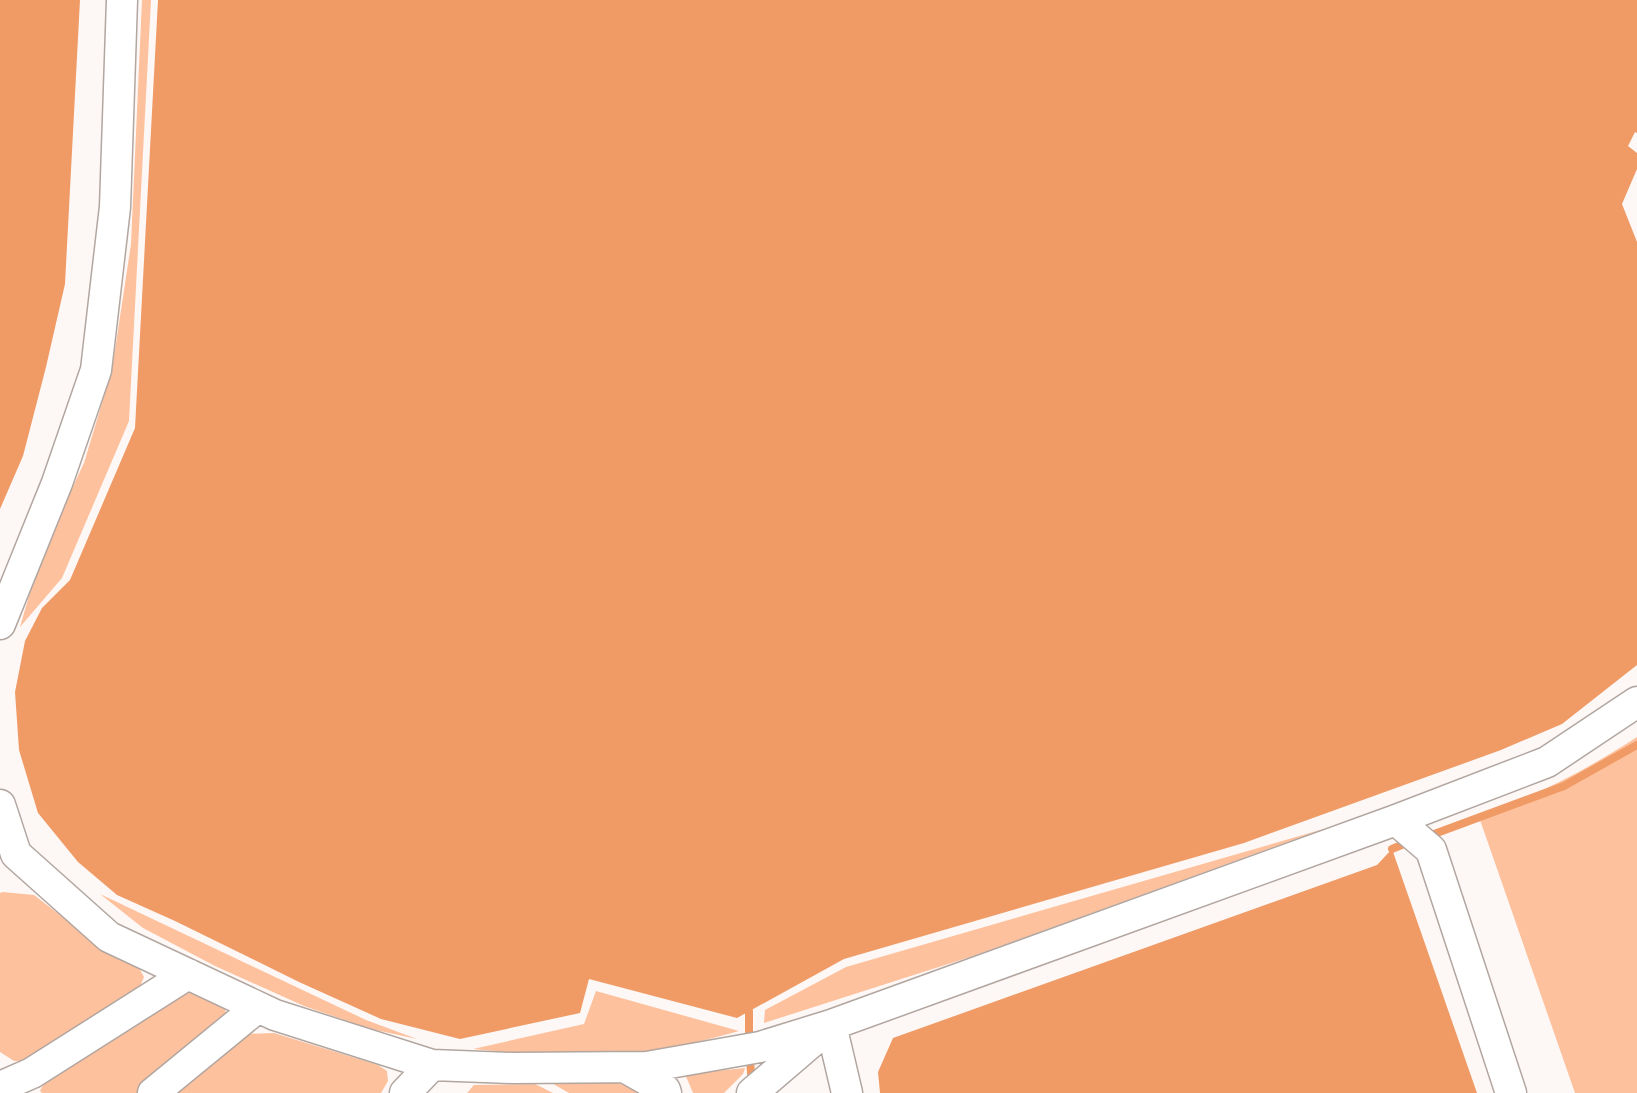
<svg xmlns="http://www.w3.org/2000/svg" width="1637" height="1093" viewBox="0 0 1637 1093" font-family="'Nunito Sans',sans-serif">
  <rect width="100%" height="100%" fill="#fdf8f6"/>
  <path fill="#fec19d" d="M 142,0 L 151,0 L 129,421 L 62,578 L 20,627 L 41,555 L 84,463 L 112,370 L 131,244 Z
    M 1637,737 L 1637,1093 L 1575,1093 L 1479,817 C 1534,797 1588,769 1637,737 Z
    M 1327,828 L 970,957 L 764,1023 L 765,1010 L 846,967 Z
    M 3,892 L 34,895 L 99,945 L 135,961 L 144,977 L 137,994 L 35,1061 L 14,1061 L 0,1052 L 0,893 Z
    M 100,894 L 366,1020 L 417,1039 L 371,1029 L 304,1006 L 215,966 L 143,928 Z
    M 596,991 L 739,1031 C 703,1041 667,1050 630,1054 C 578,1059 525,1054 473,1049 L 584,1024 Z
    M 194,992 L 224,1004 L 227,1019 L 140,1093 L 42,1093 L 40,1091 L 49,1073 L 162,999 Z
    M 274,1033 L 378,1065 L 387,1071 L 388,1081 L 381,1093 L 168,1093 L 244,1034 Z
    M 745,1068 L 743,1074 L 724,1093 L 693,1093 L 685,1074 Z
    M 548,1081 L 619,1083 L 642,1093 L 569,1093 Z
    M 535,1084 L 553,1093 L 467,1093 L 474,1085 Z"/>
  <path fill="#f09b66" d="M 0,0 L 80,0 L 65,284 L 46,367 L 23,456 L 0,509 Z
    M 158,0 L 1637,0 L 1637,133 L 1635,132 L 1628,146 L 1637,153 L 1637,169 L 1622,204 L 1637,242 L 1637,665 L 1562,724 L 1501,750 L 1244,843 L 844,959 L 737,1018 L 589,979 L 580,1013 L 460,1039 L 381,1019 L 299,982 L 175,921 L 117,895 L 78,862 L 38,813 L 19,750 L 15,692 L 25,641 L 42,608 L 70,580 L 135,428 Z
    M 1392,849 L 1477,1093 L 880,1093 L 878,1072 L 893,1038 L 1377,865 Z"/>
  <g fill="none" stroke-linecap="round" stroke-linejoin="round">
    <path stroke="#f09b66" stroke-width="8" d="M 1426,837 L 1564,786 L 1637,745
      M 1392,849 L 1411,841
      M 749,1011 L 749,1049 L 752,1084"/>
    <defs>
      <path id="minor" d="M 0,624 L 57,483 L 96,370 L 115,207 L 122,0
        M 0,805 L 16,854 L 109,937 L 275,1015 L 432,1065 L 512,1068 L 647,1067 L 760,1047 L 831,1025 L 1396,820 L 1547,762 L 1637,702
        M 1396,820 L 1431,850 L 1511,1093
        M 831,1025 L 847,1093
        M 626,1068 L 665,1090 L 666,1093
        M 0,1087 L 32,1073 L 188,974
        M 153,1093 L 258,1007
        M 405,1093 L 432,1065
        M 752,1093 L 822,1033"/>
    </defs>
    <use href="#minor" stroke="#b2a6a0" stroke-width="33"/>
    <use href="#minor" stroke="#fff" stroke-width="30"/>
  </g>
</svg>
